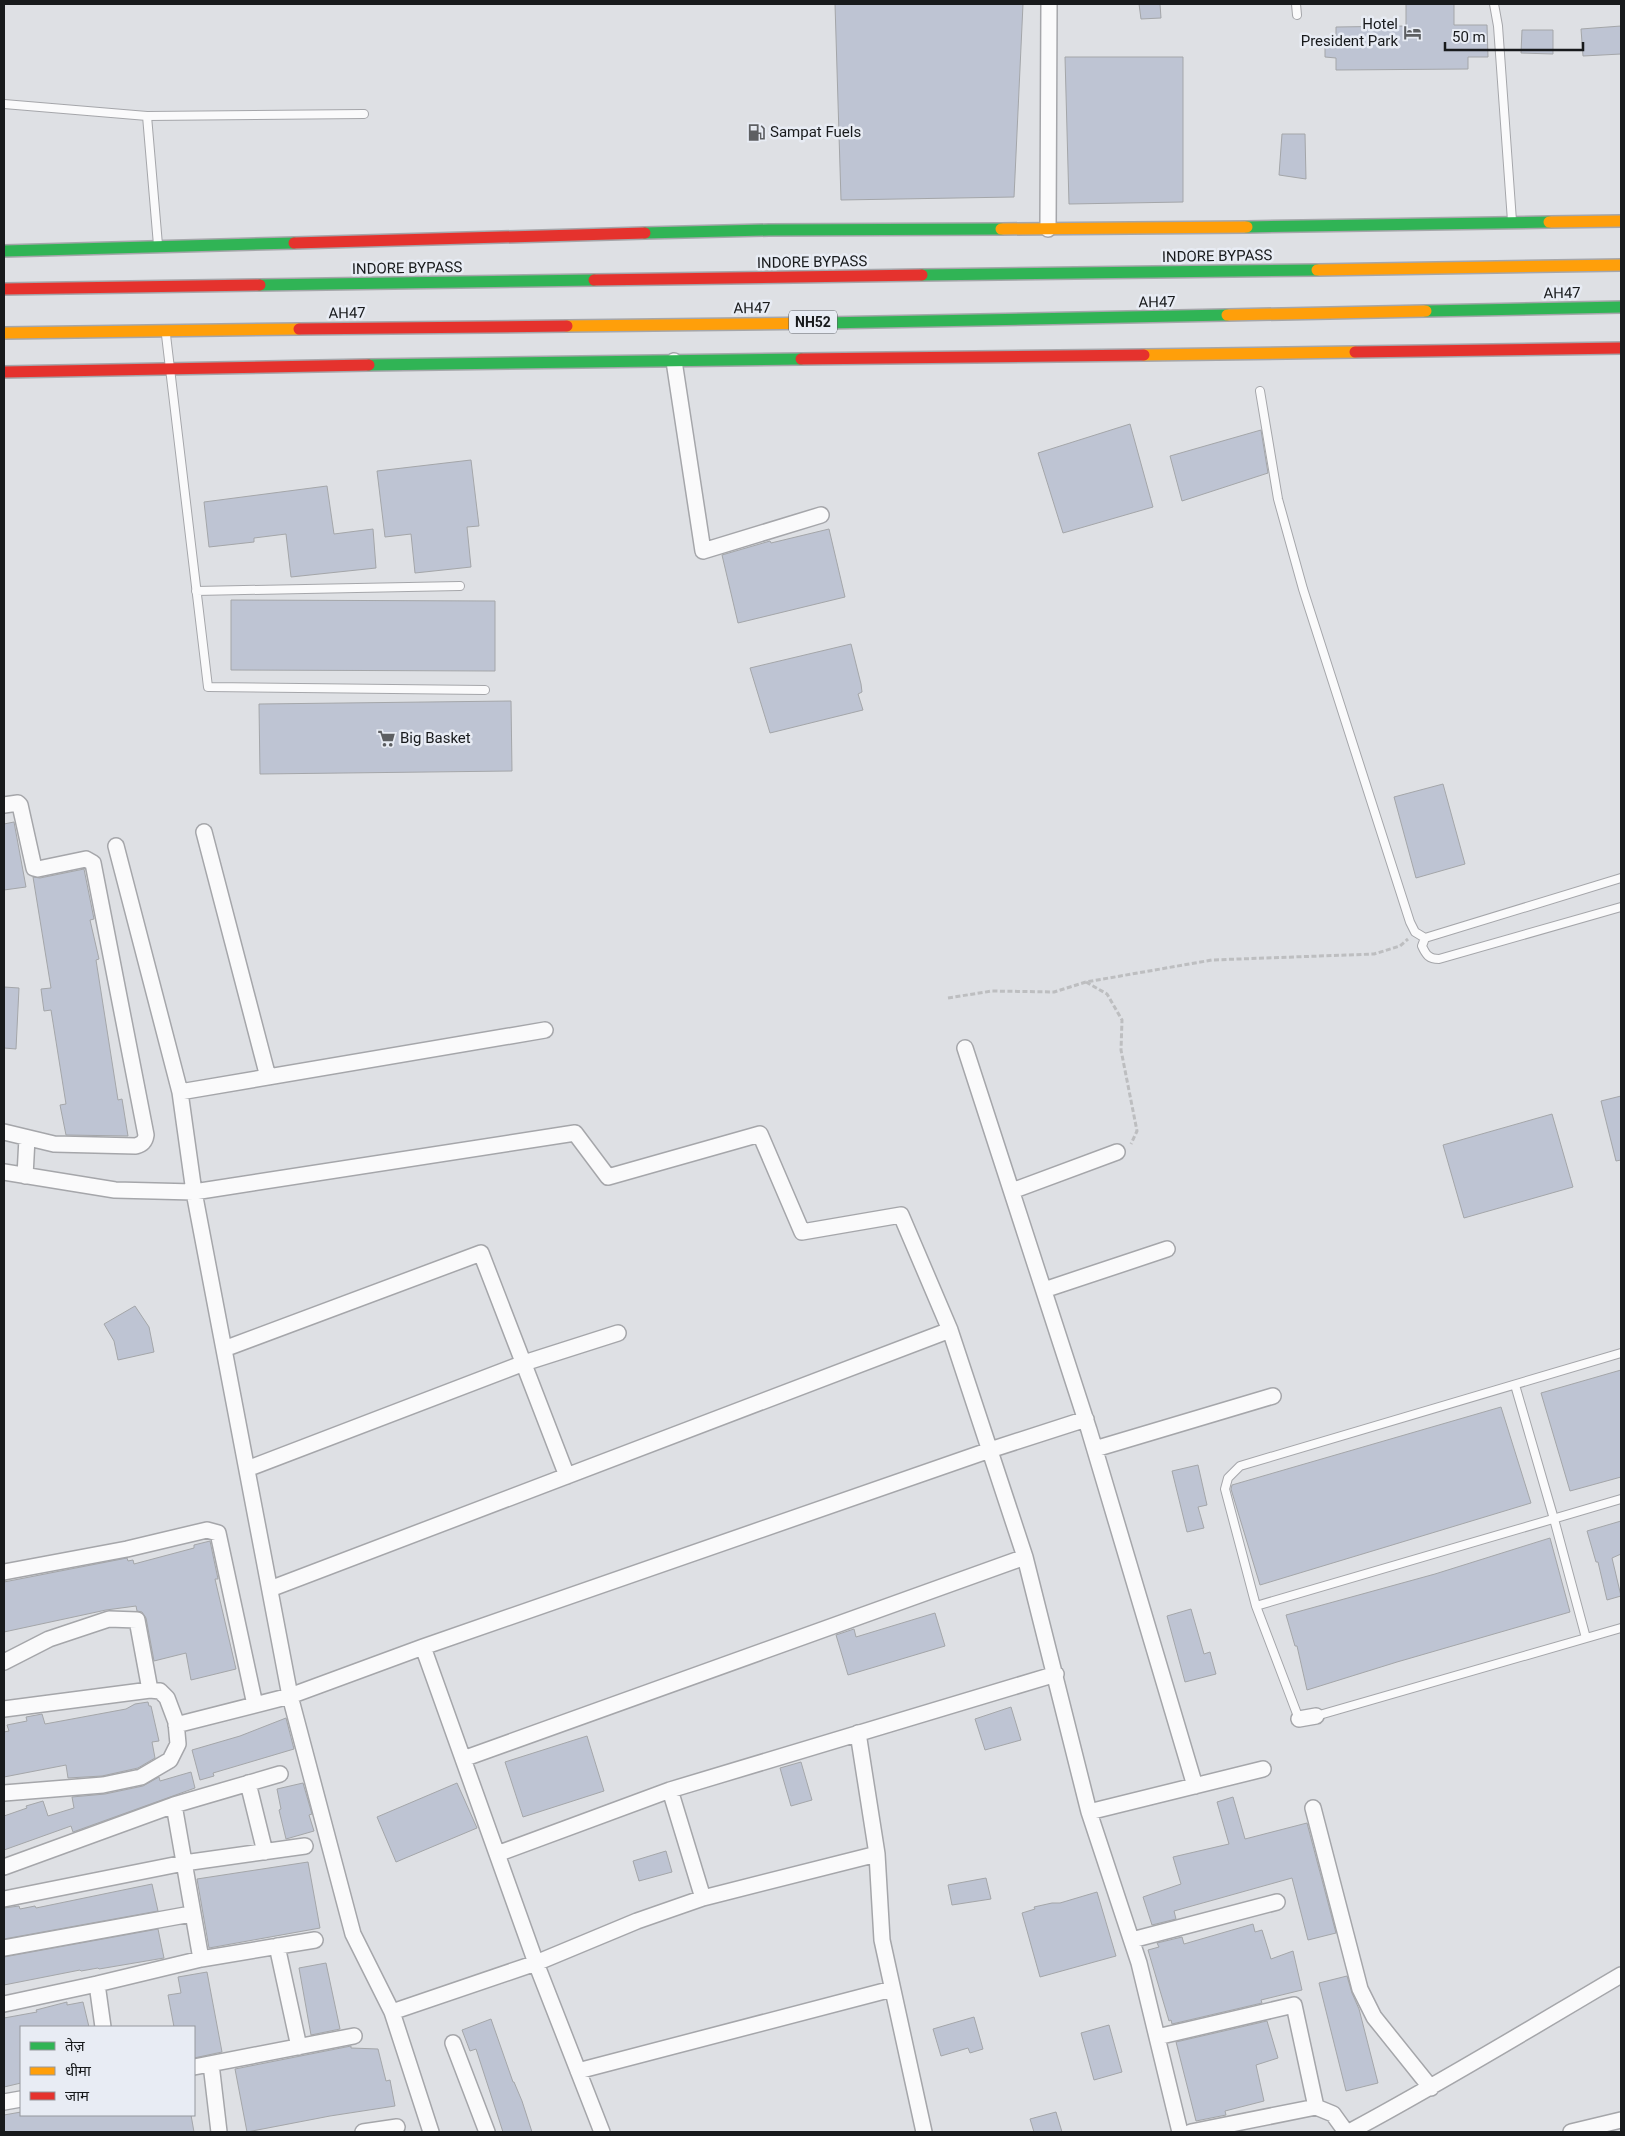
<svg xmlns="http://www.w3.org/2000/svg" width="1625" height="2136" viewBox="0 0 1625 2136" font-family="Roboto,'Noto Sans Devanagari',sans-serif">
  <rect width="100%" height="100%" fill="#dee0e4"/>
  <path fill="#bec4d3" stroke="#a4a6a9" d="M 835,4 L 1023,4 L 1014,197 L 841,200 Z
    M 1139,4 L 1160,4 L 1161,18 L 1141,19 Z
    M 1406,4 L 1454,4 L 1454,25 L 1487,25 L 1488,57 L 1468,57 L 1468,69 L 1336,70 L 1336,58 L 1325,57 L 1325,39 L 1336,39 L 1336,27 L 1406,26 Z
    M 1621,26 L 1621,54 L 1583,56 L 1581,29 Z
    M 1522,30 L 1553,30 L 1553,54 L 1521,53 Z
    M 1065,57 L 1183,57 L 1183,202 L 1069,204 Z
    M 1282,134 L 1305,134 L 1306,179 L 1279,175 Z
    M 1130,424 L 1153,507 L 1063,533 L 1038,453 Z
    M 1261,430 L 1268,473 L 1182,501 L 1170,456 Z
    M 471,460 L 479,526 L 467,527 L 471,567 L 415,573 L 411,534 L 385,537 L 377,471 Z
    M 327,486 L 334,534 L 373,529 L 376,568 L 291,577 L 286,534 L 254,538 L 254,542 L 209,547 L 204,502 Z
    M 829,529 L 845,597 L 738,623 L 722,555 L 770,541 L 771,543 Z
    M 231,600 L 495,601 L 495,671 L 231,670 Z
    M 851,644 L 861,684 L 862,692 L 858,694 L 863,710 L 770,733 L 750,668 Z
    M 511,701 L 512,771 L 260,774 L 259,704 Z
    M 1443,784 L 1465,864 L 1416,878 L 1394,797 Z
    M 14,822 L 26,887 L 4,890 L 4,824 Z
    M 84,869 L 94,919 L 90,920 L 99,959 L 96,960 L 118,1100 L 122,1099 L 128,1136 L 66,1135 L 60,1105 L 66,1104 L 51,1010 L 44,1011 L 41,989 L 51,988 L 33,877 L 40,878 Z
    M 4,987 L 19,988 L 16,1049 L 4,1048 Z
    M 1621,1096 L 1621,1160 L 1616,1161 L 1601,1101 Z
    M 1552,1114 L 1573,1187 L 1464,1218 L 1443,1145 Z
    M 135,1306 L 149,1327 L 154,1352 L 118,1360 L 114,1341 L 104,1324 Z
    M 1621,1370 L 1621,1477 L 1570,1491 L 1541,1393 Z
    M 1501,1407 L 1531,1503 L 1260,1585 L 1231,1489 L 1232,1485 Z
    M 1198,1465 L 1207,1505 L 1198,1507 L 1204,1528 L 1187,1532 L 1172,1471 Z
    M 1621,1521 L 1621,1554 L 1612,1558 L 1621,1596 L 1607,1600 L 1598,1562 L 1596,1562 L 1587,1531 Z
    M 1550,1538 L 1570,1612 L 1397,1662 L 1307,1690 L 1297,1646 L 1295,1646 L 1286,1615 L 1435,1574 Z
    M 210,1541 L 218,1579 L 215,1579 L 236,1669 L 191,1680 L 186,1653 L 154,1661 L 146,1618 L 142,1612 L 137,1611 L 136,1606 L 106,1610 L 4,1632 L 4,1582 L 127,1558 L 128,1561 L 133,1560 L 134,1564 L 194,1548 L 194,1545 Z
    M 1191,1609 L 1204,1654 L 1210,1652 L 1216,1674 L 1185,1682 L 1167,1616 Z
    M 935,1613 L 945,1646 L 848,1675 L 836,1635 L 854,1629 L 856,1637 Z
    M 148,1702 L 149,1706 L 151,1706 L 159,1741 L 152,1742 L 155,1758 L 138,1768 L 102,1776 L 68,1778 L 66,1765 L 4,1777 L 4,1732 L 9,1731 L 7,1725 L 27,1721 L 26,1717 L 42,1714 L 45,1724 L 126,1709 L 135,1704 Z
    M 1011,1707 L 1021,1740 L 985,1750 L 975,1719 Z
    M 286,1718 L 294,1749 L 230,1768 L 213,1773 L 214,1776 L 200,1780 L 192,1750 L 240,1736 Z
    M 587,1736 L 604,1791 L 523,1817 L 505,1762 Z
    M 801,1762 L 812,1800 L 791,1806 L 780,1768 Z
    M 191,1772 L 195,1788 L 73,1832 L 71,1826 L 4,1850 L 4,1816 L 27,1808 L 26,1806 L 43,1801 L 48,1816 L 74,1808 L 72,1797 L 105,1794 L 143,1786 L 159,1777 L 160,1781 Z
    M 303,1783 L 312,1814 L 309,1815 L 314,1831 L 286,1839 L 279,1810 L 281,1809 L 277,1789 Z
    M 457,1783 L 477,1828 L 396,1862 L 377,1817 Z
    M 1233,1797 L 1245,1839 L 1307,1823 L 1336,1933 L 1308,1940 L 1292,1878 L 1174,1911 L 1176,1919 L 1152,1925 L 1143,1897 L 1181,1884 L 1173,1857 L 1229,1844 L 1217,1802 Z
    M 666,1851 L 672,1872 L 639,1881 L 633,1861 Z
    M 308,1862 L 320,1928 L 209,1948 L 197,1879 Z
    M 986,1878 L 991,1899 L 952,1905 L 948,1885 Z
    M 152,1884 L 158,1911 L 4,1939 L 4,1908 L 19,1906 L 20,1909 L 35,1906 L 36,1908 Z
    M 1097,1892 L 1116,1956 L 1040,1977 L 1022,1913 L 1035,1909 L 1034,1907 L 1052,1903 L 1060,1903 Z
    M 1253,1924 L 1255,1932 L 1262,1930 L 1271,1959 L 1293,1951 L 1302,1990 L 1261,2000 L 1262,2003 L 1172,2024 L 1171,2020 L 1169,2021 L 1148,1950 L 1159,1947 L 1157,1943 L 1182,1937 L 1184,1944 Z
    M 158,1929 L 164,1958 L 99,1969 L 98,1968 L 81,1971 L 80,1970 L 4,1985 L 4,1957 Z
    M 326,1963 L 340,2029 L 311,2035 L 299,1968 Z
    M 207,1972 L 222,2052 L 194,2058 L 194,2027 L 174,2027 L 168,1995 L 181,1993 L 178,1977 Z
    M 1347,1976 L 1352,1993 L 1359,2009 L 1378,2083 L 1346,2091 L 1319,1983 Z
    M 67,2002 L 67,2005 L 83,2002 L 89,2027 L 21,2027 L 21,2083 L 4,2087 L 4,2018 L 37,2012 L 36,2010 Z
    M 974,2017 L 983,2049 L 970,2053 L 968,2048 L 941,2056 L 933,2029 Z
    M 491,2019 L 513,2082 L 514,2082 L 522,2101 L 532,2132 L 503,2132 L 476,2049 L 470,2051 L 462,2030 Z
    M 1267,2021 L 1278,2058 L 1256,2065 L 1264,2101 L 1225,2111 L 1226,2115 L 1196,2121 L 1176,2042 Z
    M 1109,2025 L 1122,2072 L 1094,2080 L 1081,2033 Z
    M 351,2046 L 351,2048 L 378,2049 L 386,2081 L 390,2080 L 395,2106 L 330,2116 L 247,2132 L 235,2069 Z
    M 21,2112 L 21,2115 L 191,2115 L 194,2132 L 4,2132 L 4,2115 Z
    M 1056,2112 L 1062,2132 L 1034,2132 L 1030,2119 Z"/>
  <g fill="none" stroke-linecap="round" stroke-linejoin="round">
    <defs>
      <path id="lane" d="M 1296,4 L 1297,15
        M 1494,4 L 1498,26 L 1512,221
        M 4,104 L 147,116 L 364,114
        M 147,116 L 158,245
        M 166,335 L 208,687 L 485,690
        M 1260,391 L 1278,499 L 1303,589 L 1410,922 L 1415,932 L 1425,938
        M 196,591 L 460,586
        M 1621,878 L 1425,938 L 1422,946 C 1426,955 1429,959 1439,959 L 1621,907
        M 1515,1385 L 1554,1519 L 1586,1638
        M 1256,1606 L 1621,1499
        M 1316,1716 L 1621,1628
        M 1299,1719 L 1256,1606 L 1225,1489 L 1228,1478 L 1240,1466 L 1621,1353"/>
      <path id="street" d="M 1048,229 L 1049,4
        M 674,361 L 703,551 L 821,515
        M 4,805 L 18,803 L 20,805 L 34,868 L 38,869 L 86,859 L 93,863 L 146,1135 C 145,1142 142,1144 136,1146 L 54,1144 L 4,1132
        M 204,832 L 268,1077
        M 116,846 L 180,1092 L 194,1192 L 290,1696 L 353,1934 L 392,2012 L 431,2132
        M 965,1048 L 1089,1430 L 1195,1786
        M 180,1092 L 545,1030
        M 4,1172 L 115,1190 L 194,1192 L 575,1133 L 608,1177 L 760,1134 L 802,1232 L 901,1215 L 950,1330 L 1025,1557 L 1089,1812 L 1139,1963 L 1180,2132
        M 25,1176 L 27,1138
        M 1012,1191 L 1117,1152
        M 1044,1290 L 1167,1249
        M 224,1349 L 481,1253 L 567,1476
        M 1095,1449 L 1273,1396
        M 247,1469 L 524,1363 L 618,1333
        M 4,1572 L 127,1549 L 207,1530 L 218,1533 L 255,1705
        M 270,1589 L 950,1330
        M 423,1647 L 536,1963 L 637,1921 L 703,1898 L 670,1790 L 1056,1674
        M 4,1662 L 49,1639 L 109,1619 L 137,1620 L 150,1690
        M 4,1709 L 150,1690 L 160,1691 L 167,1698 L 176,1722 L 178,1744 L 170,1760 L 141,1777 L 103,1785 L 4,1793
        M 1299,1719 L 1316,1716
        M 176,1725 L 290,1696 L 423,1647 L 990,1450 L 1086,1419
        M 463,1759 L 1025,1557
        M 248,1783 L 265,1852
        M 174,1805 L 201,1959
        M 1313,1808 L 1360,1989 L 1374,2017 L 1431,2088
        M 1089,1812 L 1263,1769
        M 497,1854 L 670,1790
        M 877,1854 L 882,1940 L 924,2132
        M 4,1867 L 174,1805 L 280,1774
        M 703,1898 L 877,1854 L 858,1733
        M 4,1899 L 184,1863 L 305,1846
        M 1132,1940 L 1277,1902
        M 277,1946 L 299,2047
        M 4,1948 L 191,1914
        M 97,1984 L 103,2027
        M 4,2004 L 97,1984 L 201,1959 L 315,1940
        M 392,2012 L 536,1963 L 602,2132
        M 1157,2037 L 1294,2005 L 1316,2107 L 1191,2132
        M 453,2043 L 487,2132
        M 211,2064 L 219,2132
        M 194,2067 L 354,2036
        M 578,2071 L 892,1989
        M 4,2102 L 21,2099
        M 1316,2107 L 1333,2114 L 1346,2132
        M 363,2132 L 397,2127
        M 1349,2132 C 1441,2083 1531,2028 1621,1975
        M 1571,2132 L 1621,2120"/>
      <path id="fast" d="M 1247,227 L 1549,222
        M 645,233 L 769,230 L 1001,229
        M 4,251 L 294,243
        M 922,275 L 1317,270
        M 260,285 L 594,280
        M 1426,311 L 1621,307
        M 824,323 L 1227,315
        M 369,365 L 801,359"/>
      <path id="slow" d="M 1549,222 L 1621,221
        M 1001,229 L 1247,227
        M 1317,270 L 1621,265
        M 1227,315 L 1426,311
        M 567,326 L 824,323
        M 4,333 L 299,329
        M 1144,355 L 1355,352"/>
      <path id="jam" d="M 294,243 L 645,233
        M 594,280 L 922,275
        M 4,289 L 260,285
        M 299,329 L 567,326
        M 1355,352 L 1621,348
        M 801,359 L 1144,355
        M 4,372 L 369,365"/>
    </defs>
    <use href="#lane" stroke="#a5a6aa" stroke-width="10"/>
    <use href="#street" stroke="#a5a6aa" stroke-width="18"/>
    <use href="#fast" stroke="#a5a6aa" stroke-width="14"/>
    <use href="#slow" stroke="#a5a6aa" stroke-width="14"/>
    <use href="#jam" stroke="#a5a6aa" stroke-width="14"/>
    <path stroke="#bdbec0" stroke-width="3" stroke-dasharray="5 2.5" stroke-linecap="butt" d="M 1086,982 L 1107,994 L 1122,1020 L 1121,1050 L 1137,1131 L 1131,1144
      M 948,998 L 992,991 L 1054,992 L 1086,982 L 1212,960 L 1374,954 L 1400,946 L 1408,939"/>
    <use href="#lane" stroke="#fafafb" stroke-width="8"/>
    <use href="#street" stroke="#fafafb" stroke-width="15"/>
    <use href="#fast" stroke="#30b455" stroke-width="11"/>
    <use href="#slow" stroke="#ff9f0a" stroke-width="11"/>
    <use href="#jam" stroke="#e5322d" stroke-width="11"/>
  </g>
  <defs>
    <symbol id="hotel-bare" viewBox="-9 -9 18 18"><path d="M-6-4.5h1.5V1H6V5H4.5V3h-9V5H-6ZM-4 0a1.8 1.8 0 1 1 3.6 0ZM.5 0V-2.5h3Q6-2.5 6 0Z" fill="#5d5f62" stroke="#e8ecf4" stroke-width="2.5" paint-order="stroke"/></symbol>
    <symbol id="fuel-bare" viewBox="-9 -9 18 18"><path d="M-5.5-6h7V0h2V4h1.3V-2.5L3-4.5l.8-.8L6-3V5H2.5V1h-1V6h-7ZM-4.2-4.7v3.2H.2V-4.7Z" fill="#5d5f62" stroke="#e8ecf4" stroke-width="2.5" paint-order="stroke"/></symbol>
    <symbol id="supermarket-bare" viewBox="-9 -9 18 18"><path d="M-6-5.5h2.5l.6 2H6L4.5 2H-2.5L-4.4-4H-6ZM-1.5 3.2a1.3 1.3 0 1 0 .1 0ZM3 3.2a1.3 1.3 0 1 0 .1 0Z" fill="#5d5f62" stroke="#e8ecf4" stroke-width="2.5" paint-order="stroke"/></symbol>
  </defs>
  <g fill-rule="evenodd">
    <use href="#hotel-bare" x="1400" y="20" width="25" height="25"/>
    <use href="#fuel-bare" x="744" y="120" width="25" height="25"/>
    <use href="#supermarket-bare" x="374" y="726" width="25" height="25"/>
  </g>
  <g text-anchor="middle" dominant-baseline="central" stroke-width="5" stroke-linejoin="round" paint-order="stroke">
    <rect fill="#e8ecf4" stroke="#56595d" stroke-width="1" x="789" y="310.5" width="48" height="23" rx="4"/>
    <g font-size="14" font-weight="bold" fill="#181a1c">
      <text x="813" y="322">NH52</text>
    </g>
    <g font-size="15" fill="#181a1c" stroke="#e8ecf4" text-anchor="start">
      <text x="1398" y="24" text-anchor="end">Hotel<tspan x="1398" dy="17">President Park</tspan></text>
      <text x="770" y="132">Sampat Fuels</text>
      <text x="400" y="738">Big Basket</text>
    </g>
    <g font-size="15" fill="#181a1c" stroke="#e8ecf4">
      <text transform="translate(1217 256) rotate(-1)">INDORE BYPASS</text>
      <text transform="translate(812 262) rotate(-1)">INDORE BYPASS</text>
      <text transform="translate(407 268) rotate(-1)">INDORE BYPASS</text>
      <text transform="translate(1562 293) rotate(-1)">AH47</text>
      <text transform="translate(1157 302) rotate(-1)">AH47</text>
      <text transform="translate(752 308) rotate(-1)">AH47</text>
      <text transform="translate(347 313) rotate(-1)">AH47</text>
    </g>
  </g>
  <rect width="1625" height="2136" fill="none" stroke="#181a1c" stroke-width="10"/>
  <rect x="20" y="2026" width="175" height="90" fill="#e8ecf4" stroke="#95989e"/>
  <rect x="30" y="2042" width="25" height="8" fill="#30b455" stroke="#95989e"/>
  <text x="65" y="2051" font-size="15" fill="#181a1c">तेज़</text>
  <rect x="30" y="2067" width="25" height="8" fill="#ff9f0a" stroke="#95989e"/>
  <text x="65" y="2076" font-size="15" fill="#181a1c">धीमा</text>
  <rect x="30" y="2092" width="25" height="8" fill="#e5322d" stroke="#95989e"/>
  <text x="65" y="2101" font-size="15" fill="#181a1c">जाम</text>
  <path d="M1445 42v8h138v-8" fill="none" stroke="#181a1c" stroke-width="2.5"/>
  <text x="1452" y="42" font-size="15" fill="#181a1c" stroke="#e8ecf4" stroke-width="4" paint-order="stroke">50 m</text>
</svg>
